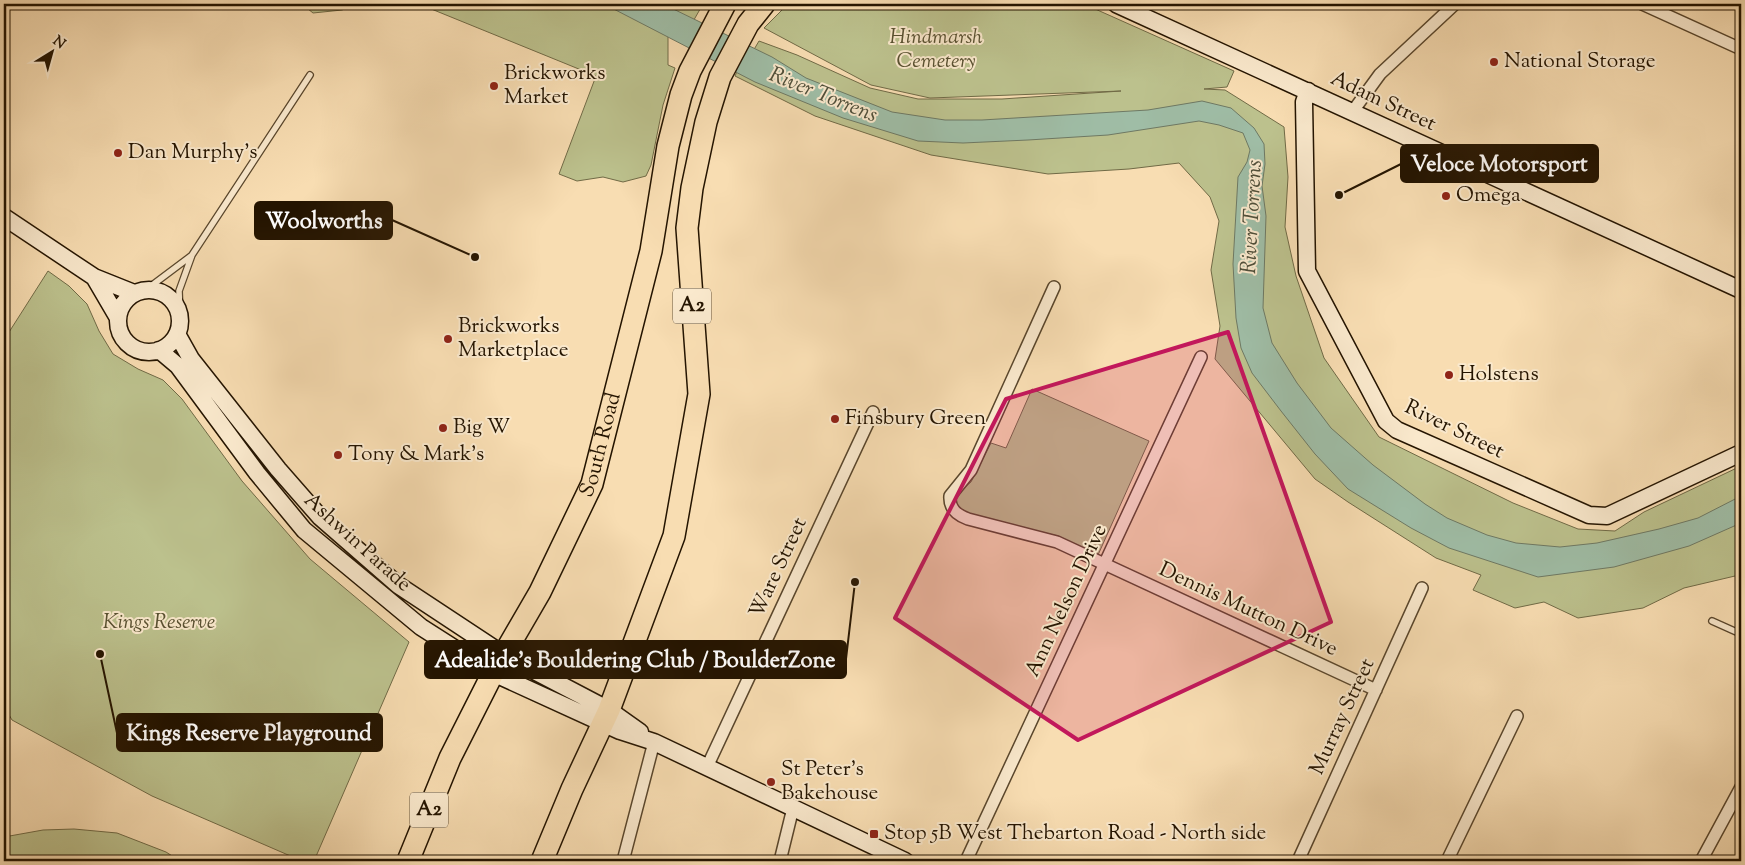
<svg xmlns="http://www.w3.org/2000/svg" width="1745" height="865" viewBox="0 0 1745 865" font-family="'Sorts Mill Goudy',serif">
  <rect width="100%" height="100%" fill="#f8ddb2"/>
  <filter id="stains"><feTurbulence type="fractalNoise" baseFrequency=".004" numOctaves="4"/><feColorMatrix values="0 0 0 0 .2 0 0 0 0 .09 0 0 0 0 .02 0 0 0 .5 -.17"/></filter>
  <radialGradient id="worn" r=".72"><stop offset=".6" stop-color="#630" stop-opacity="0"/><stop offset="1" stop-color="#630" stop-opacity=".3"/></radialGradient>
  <path fill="#bcc18d" stroke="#706a46" d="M 302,4 L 358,4 L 342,10 L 313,13 Z
    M 419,4 L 703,4 L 687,32 L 668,33 L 668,65 L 675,68 L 663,105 L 651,165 L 646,176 L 623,182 L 603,177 L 577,181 L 559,174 L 596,76 Z
    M 788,4 L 1084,4 L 1234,71 L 1227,87 L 1204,89 L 1225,90 L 1284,127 L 1288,177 L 1285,227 L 1296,276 L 1324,358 L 1379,437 L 1513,503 L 1578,529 L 1615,531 L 1644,512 L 1741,466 L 1741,572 L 1735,576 L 1684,588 L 1643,608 L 1578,618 L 1544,602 L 1515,608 L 1473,590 L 1481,575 L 1436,558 L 1348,502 L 1315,479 L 1215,359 L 1220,326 L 1211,270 L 1219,221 L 1210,197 L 1179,163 L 1129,169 L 1048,174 L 931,155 L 815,116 L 735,76 L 741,63 L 746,63 L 759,41 L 797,55 L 870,88 L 918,99 L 1002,99 L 1121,91 L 930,98 L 871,85 L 764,28 Z
    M 48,271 L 69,286 L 87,304 L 99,331 L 113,354 L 138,369 L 163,380 L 182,399 L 242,481 L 310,559 L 409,642 L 314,861 L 302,861 L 152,796 L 12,720 L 4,706 L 4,340 Z
    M 1032,389 L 1149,441 L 1098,555 L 1058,536 L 977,517 L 967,514 L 956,506 L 956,495 L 971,482 L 991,443 L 1006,448 Z
    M 74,829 L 117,833 L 166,852 L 180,861 L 4,861 L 4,837 L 43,830 Z"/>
  <path fill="#9fbda6" stroke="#6e7964" d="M 604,4 L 663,4 L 772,57 L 806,78 L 892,112 L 945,120 L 982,120 L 1148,110 L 1202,101 L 1231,108 L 1254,128 L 1264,144 L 1265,164 L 1262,186 L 1266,216 L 1263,308 L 1272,343 L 1297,383 L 1331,428 L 1373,465 L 1425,504 L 1447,518 L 1487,535 L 1516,543 L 1560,547 L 1597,543 L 1659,529 L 1698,518 L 1741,496 L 1741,523 L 1689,546 L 1614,567 L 1538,577 L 1449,548 L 1411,528 L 1348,489 L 1315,454 L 1281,411 L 1252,373 L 1241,348 L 1236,318 L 1233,264 L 1238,177 L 1247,162 L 1250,150 L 1243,133 L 1219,125 L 1199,121 L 1108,135 L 1028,140 L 963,143 L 918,141 L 843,118 L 755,82 Z"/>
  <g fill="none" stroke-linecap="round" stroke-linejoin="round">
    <defs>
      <path id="lane" d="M 147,289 L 191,256
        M 180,316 L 179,291 L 192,255 L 310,75
        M 1712,621 L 1741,634"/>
      <path id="street" d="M 1642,4 L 1741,49
        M 1353,111 L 1380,74 L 1455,4
        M 1054,287 L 971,470 L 950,496 C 949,509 957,515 968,519 L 1057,542 L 1376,690
        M 707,767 L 873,412
        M 623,861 L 654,742
        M 780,861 L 793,808
        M 966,861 L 1201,357
        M 1298,861 L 1422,588
        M 1447,861 L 1517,716
        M 1701,861 L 1741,787"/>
      <path id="secondary" d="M 1116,4 L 1741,290
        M 1308,91 L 1304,102 L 1307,271 L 1386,421 L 1397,430 L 1589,515 L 1607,516 L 1741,453
        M 4,217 L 94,277 L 134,293
        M 94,277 L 118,318
        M118 321a31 31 0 1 1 62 0a31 31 0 1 1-62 0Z
        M 177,334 L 191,359 L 278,469 L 320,517 L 398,585 L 504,655 L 609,710 L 640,732
        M 159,350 L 178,366 L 257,473 L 304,530 L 421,627 L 493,673 L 620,731 L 654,742 L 905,861"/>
      <g id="highway">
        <path id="s1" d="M 408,861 L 450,758 L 493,673 L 540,592 L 592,484 L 651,251 L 668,146 L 681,95 L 690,71 L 725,4"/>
        <path d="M 542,861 L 572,789 L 609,710 L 674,536 L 699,394 L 687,228 L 692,188 L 706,122 L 720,77 L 748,24 L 764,4"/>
      </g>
    </defs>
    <use href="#lane" stroke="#59462c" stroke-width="8"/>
    <use href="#street" stroke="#59462c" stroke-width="14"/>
    <use href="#secondary" stroke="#241400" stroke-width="19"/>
    <use href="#highway" stroke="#241400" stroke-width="24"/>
    <use href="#lane" stroke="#fae9cd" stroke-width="5.5"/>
    <use href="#street" stroke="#fae9cd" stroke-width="11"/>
    <use href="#secondary" stroke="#fae9cd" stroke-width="16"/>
    <use href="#highway" stroke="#f8ddb2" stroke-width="21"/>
  </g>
  <path fill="#c2185b" fill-opacity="0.2" stroke="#c2185b" stroke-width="4" stroke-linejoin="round" d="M 1228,332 L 1331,622 L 1078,740 L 895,618 L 1006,399 Z"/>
  <g fill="#8f2418" stroke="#fae9cd" stroke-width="2">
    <circle cx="1494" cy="62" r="5"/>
    <circle cx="494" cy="86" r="5"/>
    <circle cx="118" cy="153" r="5"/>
    <circle cx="1446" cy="196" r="5"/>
    <circle cx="448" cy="339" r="5"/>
    <circle cx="1449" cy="375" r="5"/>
    <circle cx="835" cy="419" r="5"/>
    <circle cx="443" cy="428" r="5"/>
    <circle cx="338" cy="455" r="5"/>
    <circle cx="771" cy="782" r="5"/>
    <rect x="869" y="829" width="10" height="10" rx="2.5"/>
  </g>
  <g text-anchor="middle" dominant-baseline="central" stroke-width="4" stroke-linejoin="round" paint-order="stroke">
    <g fill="#fae9cd" stroke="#64543e" stroke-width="1">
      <rect x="673" y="288.5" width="38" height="35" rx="4"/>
      <rect x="410" y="792.5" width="38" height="35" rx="4"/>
    </g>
    <g font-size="20" font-weight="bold" fill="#241400">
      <text x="692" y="306">A2</text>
      <text x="429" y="810">A2</text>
    </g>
    <g font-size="21" font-style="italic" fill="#595131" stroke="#fae9cd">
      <text x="936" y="38">Hindmarsh<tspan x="936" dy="24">Cemetery</tspan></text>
      <text x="159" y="623">Kings Reserve</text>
    </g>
    <g font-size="21" fill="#241400" stroke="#fae9cd" text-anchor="start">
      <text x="1504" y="62">National Storage</text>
      <text x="504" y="74">Brickworks<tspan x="504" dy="24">Market</tspan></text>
      <text x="128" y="153">Dan Murphy's</text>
      <text x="1456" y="196">Omega</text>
      <text x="458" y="327">Brickworks<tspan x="458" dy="24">Marketplace</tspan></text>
      <text x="1459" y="375">Holstens</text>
      <text x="845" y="419">Finsbury Green</text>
      <text x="453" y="428">Big W</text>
      <text x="348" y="455">Tony &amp; Mark's</text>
      <text x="781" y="770">St Peter's<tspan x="781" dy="24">Bakehouse</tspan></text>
      <text x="884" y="834">Stop 5B West Thebarton Road - North side</text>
    </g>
    <g font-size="21" fill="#241400" stroke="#fae9cd">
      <text transform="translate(1383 102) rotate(25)">Adam Street</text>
      <text transform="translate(1454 430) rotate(26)">River Street</text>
      <text stroke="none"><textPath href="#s1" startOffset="460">South Road</textPath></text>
      <text transform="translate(357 543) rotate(42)">Ashwin Parade</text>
      <text transform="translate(779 568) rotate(-65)">Ware Street</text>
      <text transform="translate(1067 601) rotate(-65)">Ann Nelson Drive</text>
      <text transform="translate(1248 610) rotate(25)">Dennis Mutton Drive</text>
      <text transform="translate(1343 717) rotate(-65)">Murray Street</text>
    </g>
    <g font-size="22" font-style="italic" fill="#4f4f3a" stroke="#fae9cd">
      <text transform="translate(823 96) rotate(22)">River Torrens</text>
      <text transform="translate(1253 217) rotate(-87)">River Torrens</text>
    </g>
  </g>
  <path fill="none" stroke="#241400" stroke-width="2" d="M1339 195L1401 164M475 257L392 220M855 582L846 659M100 654L117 733"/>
  <g fill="#241400" stroke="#fae9cd" stroke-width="2">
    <circle cx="1339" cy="195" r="5"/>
    <circle cx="475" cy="257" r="5"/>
    <circle cx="855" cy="582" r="5"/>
    <circle cx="100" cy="654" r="5"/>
  </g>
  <g fill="#241400" stroke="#241400" stroke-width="2">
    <rect x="1401" y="145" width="197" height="37" rx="5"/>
    <rect x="255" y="202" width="137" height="37" rx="5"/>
    <rect x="425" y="641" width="421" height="37" rx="5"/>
    <rect x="117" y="714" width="265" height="37" rx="5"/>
  </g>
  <g font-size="22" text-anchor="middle" font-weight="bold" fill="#fff">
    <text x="1499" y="171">Veloce Motorsport</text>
    <text x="324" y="228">Woolworths</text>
    <text x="635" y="667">Adealide's Bouldering Club / BoulderZone</text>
    <text x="249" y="740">Kings Reserve Playground</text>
  </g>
  <rect width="1745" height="865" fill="none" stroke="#f8ddb2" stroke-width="20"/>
  <rect x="5" y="5" width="1735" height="855" fill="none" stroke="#241400" stroke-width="2.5"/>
  <rect x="10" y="10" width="1725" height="845" fill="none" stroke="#241400"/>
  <g transform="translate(52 52) rotate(37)" stroke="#fae9cd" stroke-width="4" paint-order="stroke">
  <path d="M0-4L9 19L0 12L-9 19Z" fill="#241400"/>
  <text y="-8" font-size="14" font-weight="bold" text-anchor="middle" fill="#241400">N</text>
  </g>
  <rect width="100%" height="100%" filter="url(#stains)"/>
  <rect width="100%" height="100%" fill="url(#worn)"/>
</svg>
